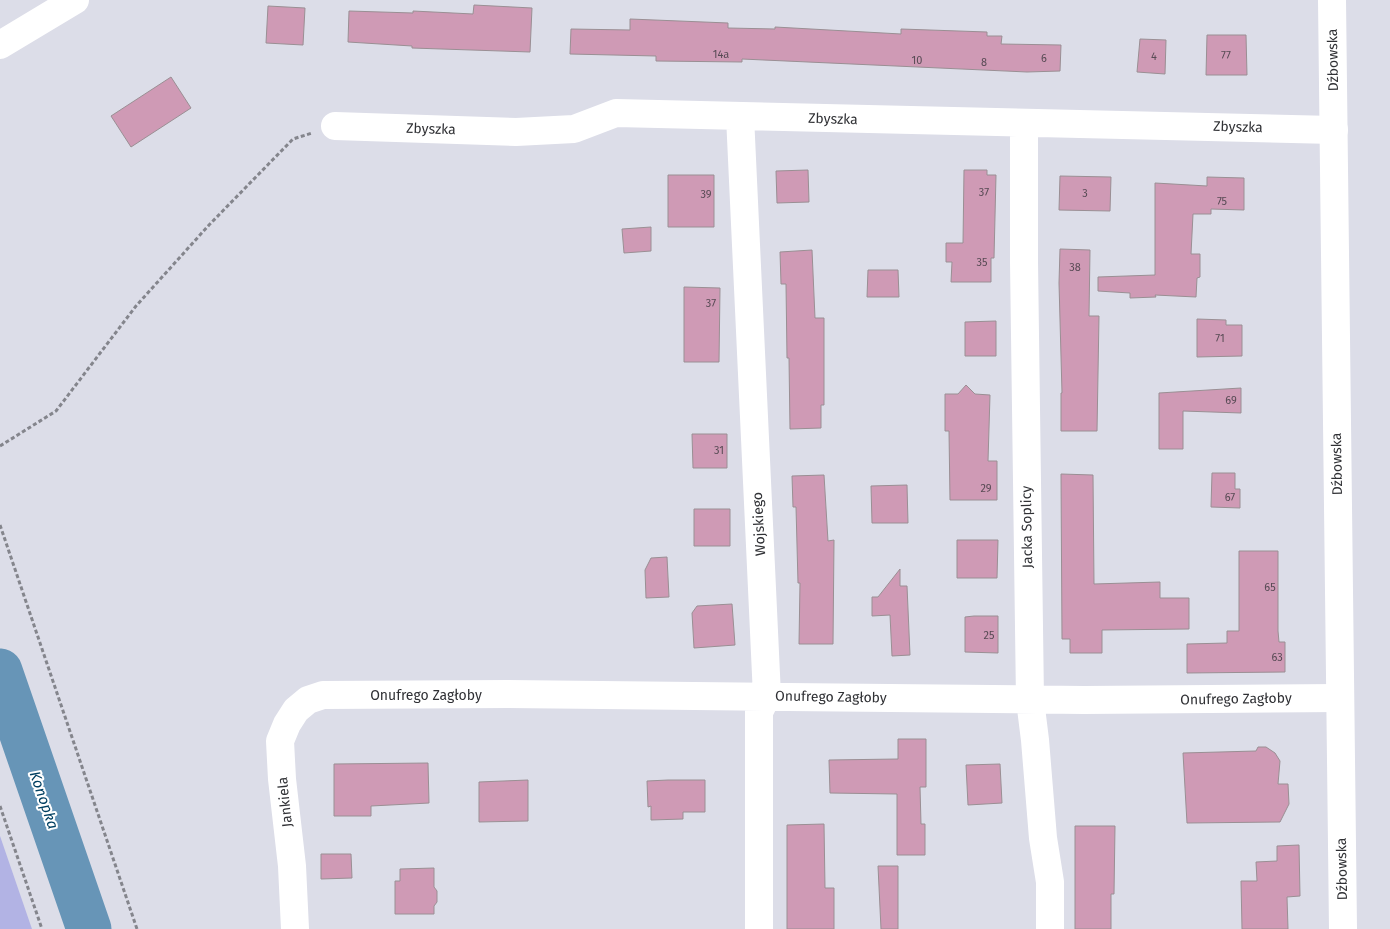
<svg xmlns="http://www.w3.org/2000/svg" width="1390" height="929" viewBox="0 0 1390 929" font-family="'Fira Sans',sans-serif">
  <rect width="100%" height="100%" fill="#dcdde8"/>
  <path fill="#b2b3e4" d="M 0,836 L 32,929 L 0,929 Z"/>
  <g fill="none" stroke-linecap="round" stroke-linejoin="round">
    <path stroke="#6795b7" stroke-width="45" d="M 0,671 L 89,929"/>
  </g>
  <path fill="#cf9ab5" stroke="#9a8f94" d="M 474,5 L 532,8 L 530,52 L 412,48 L 412,46 L 348,42 L 349,11 L 413,13 L 413,11 L 473,14 Z
    M 268,6 L 305,8 L 303,45 L 266,43 Z
    M 630,19 L 728,23 L 728,28 L 775,29 L 775,27 L 901,34 L 901,29 L 987,32 L 987,36 L 1002,36 L 1001,44 L 1061,45 L 1060,71 L 1027,72 L 742,59 L 742,62 L 656,61 L 656,56 L 570,54 L 571,29 L 630,30 Z
    M 1207,35 L 1246,35 L 1247,75 L 1206,75 Z
    M 1140,39 L 1166,40 L 1165,74 L 1137,72 Z
    M 171,77 L 191,108 L 131,147 L 111,116 Z
    M 808,170 L 809,202 L 777,203 L 776,171 Z
    M 964,170 L 987,170 L 987,175 L 996,175 L 994,258 L 991,258 L 991,282 L 951,282 L 952,262 L 946,262 L 946,243 L 963,243 Z
    M 668,175 L 714,175 L 714,227 L 668,227 Z
    M 1060,176 L 1111,177 L 1110,211 L 1059,210 Z
    M 1207,177 L 1244,178 L 1244,210 L 1211,209 L 1211,214 L 1193,214 L 1191,254 L 1200,254 L 1200,277 L 1197,278 L 1196,297 L 1155,295 L 1156,297 L 1130,298 L 1130,293 L 1098,291 L 1098,277 L 1155,275 L 1155,183 L 1207,186 Z
    M 651,227 L 651,251 L 624,253 L 622,229 Z
    M 1060,249 L 1090,250 L 1089,316 L 1099,316 L 1097,431 L 1061,431 L 1061,393 L 1062,393 L 1059,283 Z
    M 812,250 L 815,318 L 824,318 L 824,405 L 821,405 L 821,428 L 790,429 L 789,358 L 787,358 L 786,284 L 781,284 L 780,252 Z
    M 868,270 L 898,270 L 899,297 L 867,297 Z
    M 684,287 L 720,288 L 719,362 L 684,362 Z
    M 1197,319 L 1226,320 L 1226,325 L 1242,325 L 1242,356 L 1197,357 Z
    M 996,321 L 996,356 L 965,356 L 965,322 Z
    M 966,385 L 975,394 L 990,395 L 988,461 L 997,461 L 997,500 L 950,500 L 949,431 L 945,431 L 945,394 L 958,394 Z
    M 1241,388 L 1241,413 L 1183,411 L 1183,449 L 1159,449 L 1159,393 Z
    M 692,434 L 727,434 L 727,468 L 693,468 Z
    M 1212,473 L 1235,473 L 1235,489 L 1240,489 L 1240,508 L 1211,507 Z
    M 1061,474 L 1093,475 L 1094,584 L 1160,582 L 1160,598 L 1189,598 L 1189,629 L 1102,630 L 1102,653 L 1070,653 L 1070,639 L 1062,639 Z
    M 824,475 L 828,541 L 834,540 L 833,644 L 799,644 L 800,583 L 798,583 L 796,507 L 793,507 L 792,476 Z
    M 907,485 L 908,523 L 872,523 L 871,486 Z
    M 694,509 L 730,509 L 730,546 L 694,546 Z
    M 957,540 L 998,540 L 997,578 L 957,578 Z
    M 1239,551 L 1278,551 L 1278,631 L 1279,642 L 1285,642 L 1285,672 L 1187,673 L 1187,644 L 1227,643 L 1227,631 L 1239,631 Z
    M 667,557 L 669,597 L 646,598 L 645,570 L 651,558 Z
    M 900,569 L 900,586 L 907,586 L 910,655 L 892,656 L 890,615 L 872,616 L 872,597 L 878,597 Z
    M 732,604 L 735,645 L 694,648 L 692,613 L 697,606 Z
    M 974,616 L 998,616 L 998,653 L 965,652 L 965,617 Z
    M 898,739 L 926,739 L 926,787 L 920,787 L 921,824 L 925,824 L 925,855 L 897,855 L 897,794 L 830,793 L 829,760 L 898,759 Z
    M 1258,747 L 1266,747 L 1275,753 L 1280,761 L 1278,784 L 1288,784 L 1289,804 L 1280,822 L 1187,823 L 1183,753 L 1256,751 Z
    M 428,763 L 429,803 L 371,806 L 371,816 L 334,816 L 334,764 Z
    M 1000,764 L 1002,803 L 968,805 L 966,765 Z
    M 528,780 L 528,821 L 479,822 L 479,782 Z
    M 668,780 L 705,780 L 705,812 L 683,812 L 683,819 L 651,820 L 651,806 L 648,807 L 647,781 Z
    M 824,824 L 825,888 L 834,888 L 834,929 L 787,929 L 787,825 Z
    M 1075,826 L 1115,826 L 1114,894 L 1111,894 L 1111,929 L 1075,929 Z
    M 1299,845 L 1300,896 L 1287,897 L 1288,929 L 1242,929 L 1241,881 L 1257,881 L 1256,862 L 1277,861 L 1277,846 Z
    M 321,854 L 351,854 L 352,878 L 321,879 Z
    M 878,866 L 898,866 L 898,929 L 881,929 Z
    M 434,868 L 434,887 L 437,891 L 437,902 L 434,906 L 434,914 L 395,914 L 395,881 L 400,881 L 400,869 Z"/>
  <g fill="none" stroke-linecap="round" stroke-linejoin="round">
    <path stroke="#84858c" stroke-width="3" stroke-dasharray="4 2.5" stroke-linecap="butt" d="M 0,446 L 56,411 L 136,306 L 209,225 L 293,139 L 312,133
      M 0,525 L 137,929
      M 0,806 L 42,929"/>
    <path stroke="#fff" stroke-width="28" d="M 0,45 L 75,0
      M 740,116 L 767,696 L 759,712 L 759,929
      M 1024,123 L 1024,262 L 1030,700 L 1035,740 L 1043,838 L 1050,882 L 1050,929
      M 335,126 L 516,132 L 574,129 L 616,113 L 1334,130
      M 295,929 L 292,866 L 282,779 L 280,741 L 287,724 L 296,710 L 308,700 L 323,695 L 508,694 L 1084,700 L 1340,698"/>
    <path stroke="#fff" stroke-width="28" d="M 1332,0 L 1343,929"/>
  </g>
  <g text-anchor="middle" dominant-baseline="central" stroke-width="4" stroke-linejoin="round" paint-order="stroke">
    <g font-size="11" fill="#584b55">
      <text x="721" y="54">14a</text>
      <text x="1226" y="55">77</text>
      <text x="1154" y="56">4</text>
      <text x="1044" y="58">6</text>
      <text x="917" y="60">10</text>
      <text x="984" y="62">8</text>
      <text x="984" y="192">37</text>
      <text x="1085" y="193">3</text>
      <text x="706" y="194">39</text>
      <text x="1222" y="201">75</text>
      <text x="982" y="262">35</text>
      <text x="1075" y="267">38</text>
      <text x="711" y="303">37</text>
      <text x="1220" y="338">71</text>
      <text x="1231" y="400">69</text>
      <text x="719" y="450">31</text>
      <text x="986" y="488">29</text>
      <text x="1230" y="497">67</text>
      <text x="1270" y="587">65</text>
      <text x="989" y="635">25</text>
      <text x="1277" y="657">63</text>
    </g>
    <g font-size="14" fill="#303135" stroke="#fff">
      <text transform="translate(1333 60) rotate(-91)">Dźbowska</text>
      <text transform="translate(833 119) rotate(2)">Zbyszka</text>
      <text transform="translate(1238 127) rotate(2)">Zbyszka</text>
      <text transform="translate(431 129) rotate(2)">Zbyszka</text>
      <text transform="translate(1337 464) rotate(-91)">Dźbowska</text>
      <text transform="translate(759 524) rotate(-93)">Wojskiego</text>
      <text transform="translate(1027 527) rotate(-91)">Jacka Soplicy</text>
      <text x="426" y="695">Onufrego Zagłoby</text>
      <text transform="translate(831 697) rotate(1)">Onufrego Zagłoby</text>
      <text transform="translate(1236 699) rotate(-1)">Onufrego Zagłoby</text>
      <text transform="translate(285 802) rotate(-96)">Jankiela</text>
      <text transform="translate(1342 869) rotate(-91)">Dźbowska</text>
    </g>
    <g font-size="15" font-style="italic" fill="#003f61" stroke="#fff">
      <text transform="translate(44 800) rotate(71)">Konopka</text>
    </g>
  </g>
</svg>
